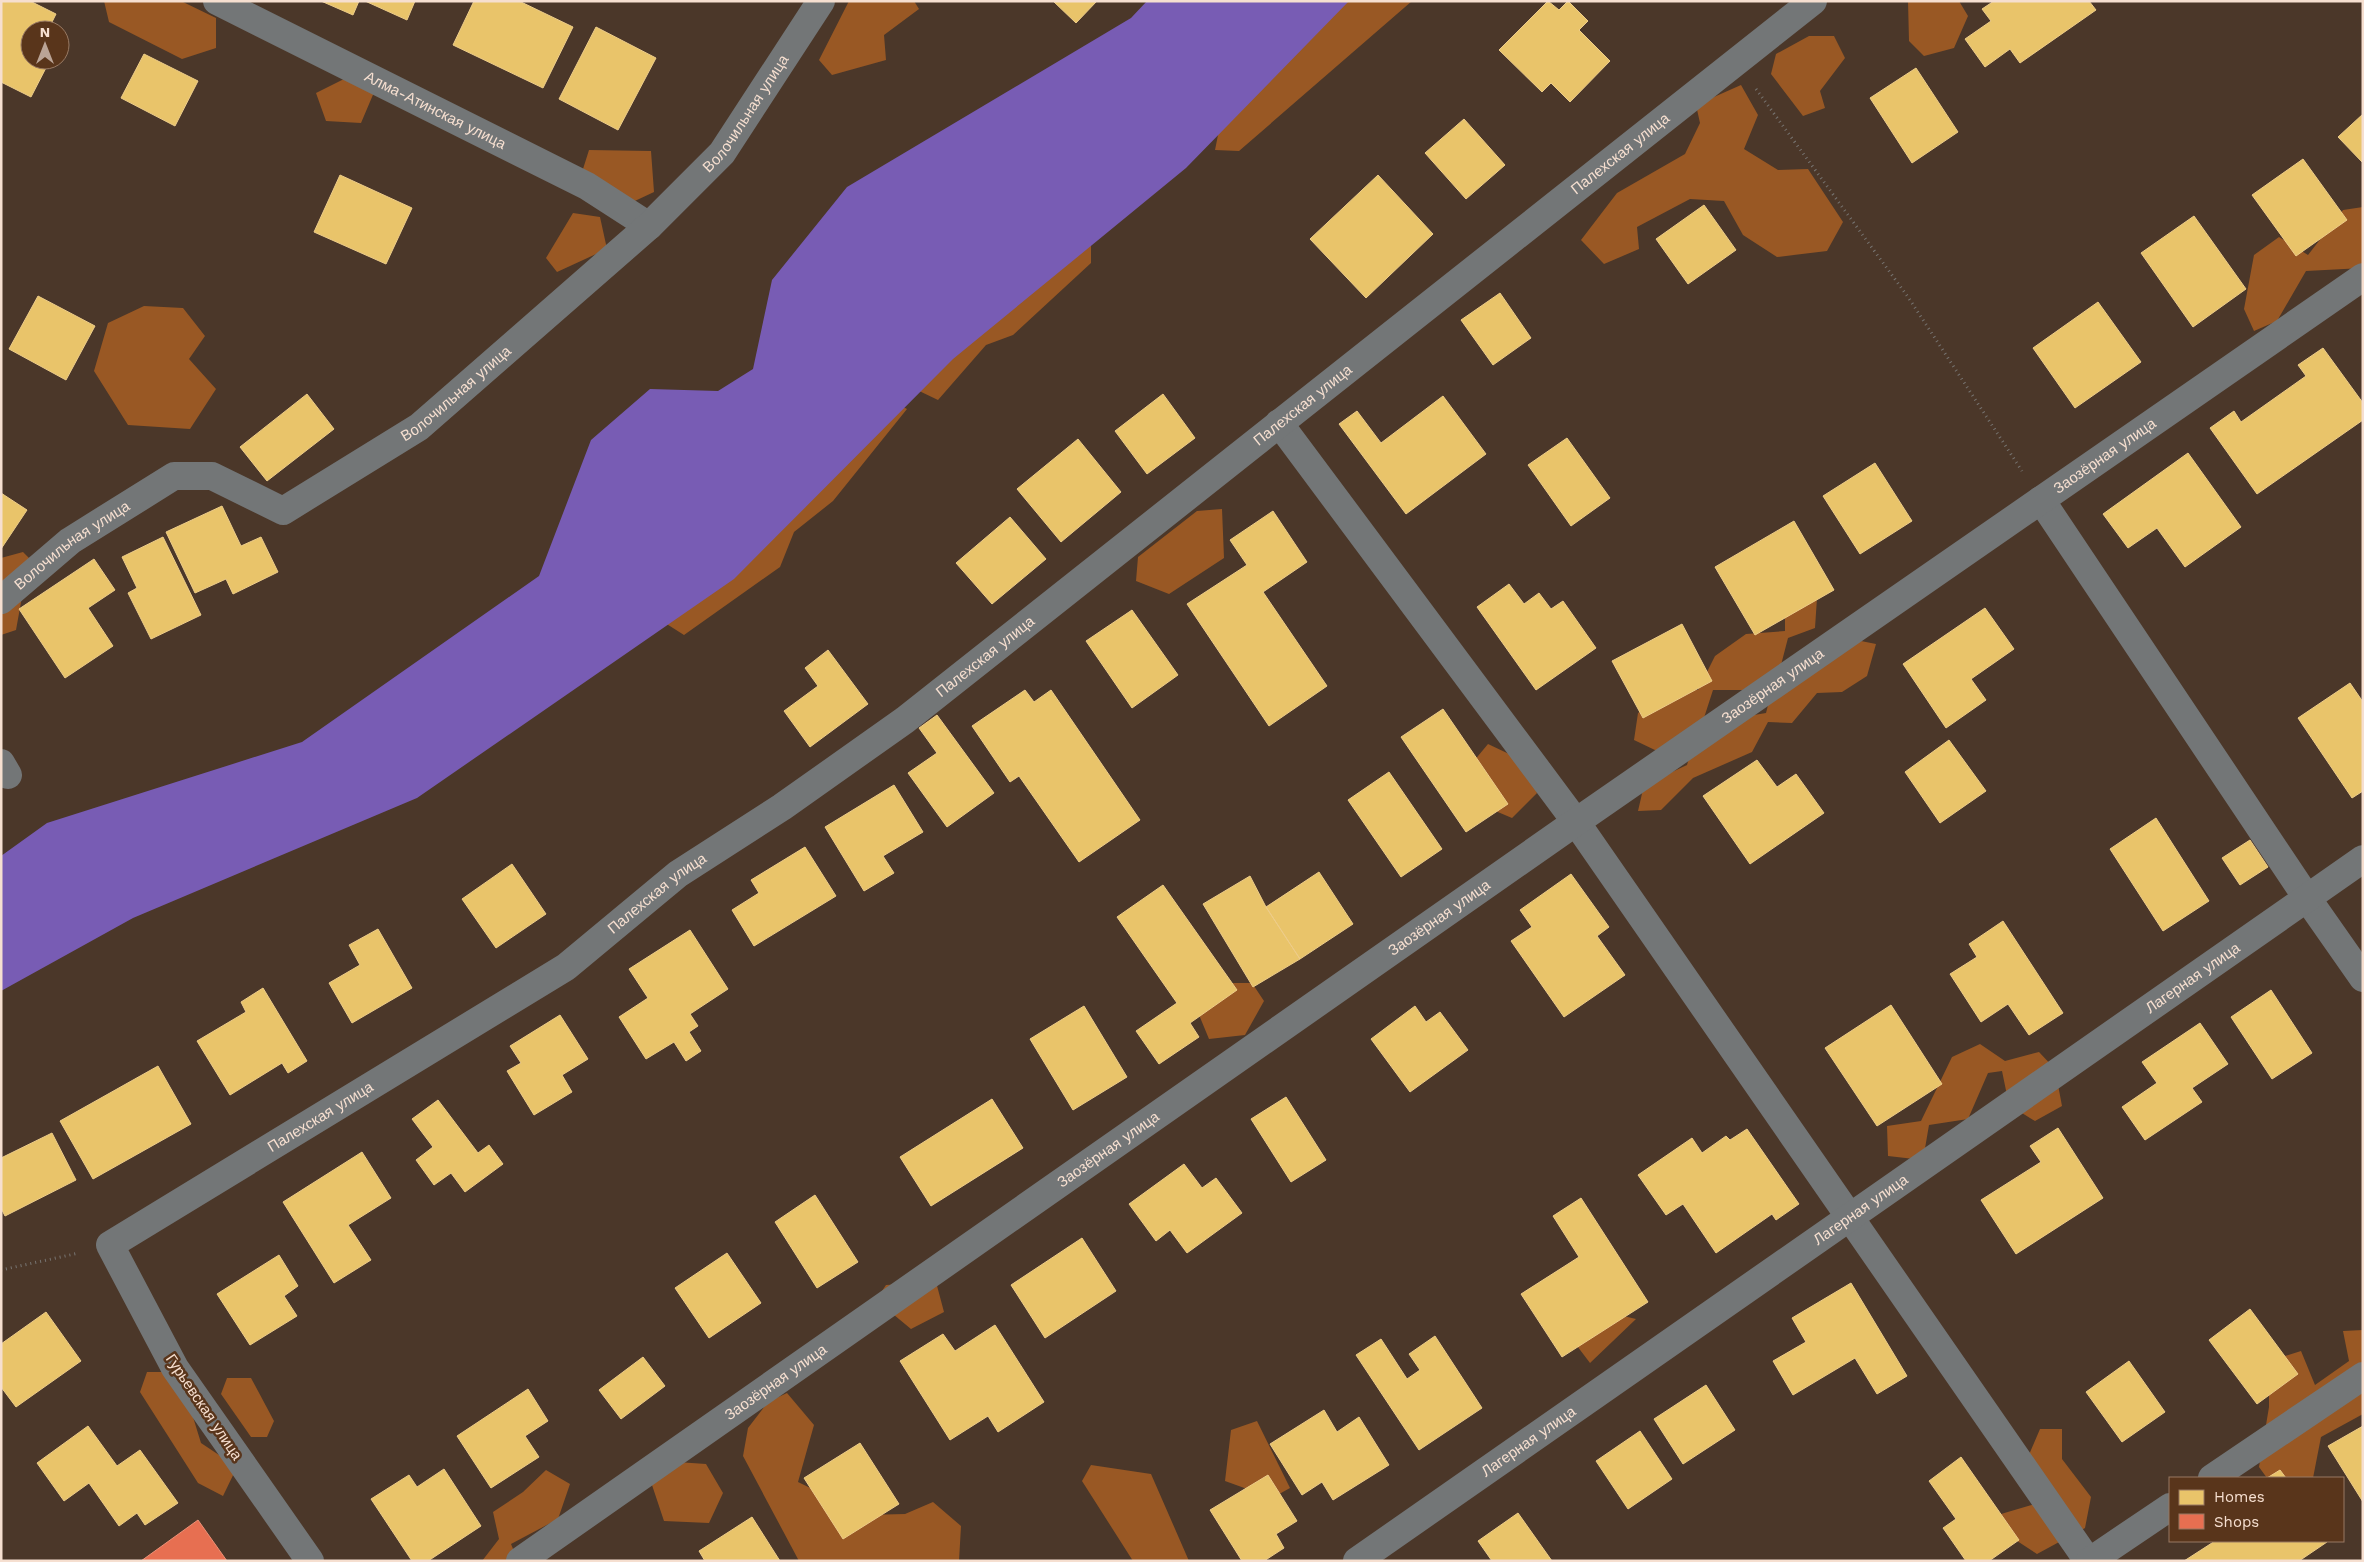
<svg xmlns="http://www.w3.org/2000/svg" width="2364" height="1562" viewBox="0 0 2364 1562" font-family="'Work Sans',sans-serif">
  <rect width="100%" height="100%" fill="#4b3729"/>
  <path fill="#995824" d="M 104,1 L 181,1 L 216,18 L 216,48 L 182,59 L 109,22 Z
    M 849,1 L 914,1 L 919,9 L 884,35 L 886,60 L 832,75 L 819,60 Z
    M 1332,1 L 1412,1 L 1239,151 L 1215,150 L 1222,115 Z
    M 1908,1 L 1959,1 L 1968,16 L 1954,48 L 1924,56 L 1909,41 Z
    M 1809,36 L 1834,36 L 1845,58 L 1820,91 L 1825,108 L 1803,116 L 1771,74 L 1776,54 Z
    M 348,77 L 375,90 L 361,123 L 326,121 L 316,93 Z
    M 1741,85 L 1758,115 L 1744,149 L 1778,170 L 1808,169 L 1843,222 L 1827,251 L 1777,257 L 1743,235 L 1724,201 L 1690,199 L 1637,227 L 1639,249 L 1604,264 L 1581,240 L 1617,193 L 1685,154 L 1700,123 L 1696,105 Z
    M 589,150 L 651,151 L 654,192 L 622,207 L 583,169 Z
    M 2363,207 L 2363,268 L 2306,271 L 2277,321 L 2254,331 L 2244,309 L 2254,255 L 2279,237 L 2308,255 L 2343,210 Z
    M 573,213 L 600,217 L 607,249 L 557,272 L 546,258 Z
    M 1091,222 L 1091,263 L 1013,335 L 986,345 L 938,400 L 913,388 Z
    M 144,306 L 183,308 L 205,336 L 189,359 L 216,389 L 190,429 L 128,425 L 94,371 L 108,323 Z
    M 886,398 L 907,409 L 833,501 L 794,532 L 780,567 L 684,635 L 662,621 Z
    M 1222,509 L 1224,558 L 1169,594 L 1136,581 L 1138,557 L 1197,511 Z
    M 23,552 L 29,558 L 16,630 L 1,635 L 1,558 Z
    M 1817,598 L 1815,628 L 1788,638 L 1781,665 L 1743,690 L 1713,690 L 1702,724 L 1657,751 L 1634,740 L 1638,713 L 1676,689 L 1698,690 L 1715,656 L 1746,634 L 1785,631 L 1785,601 Z
    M 1851,639 L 1876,644 L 1867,676 L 1842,692 L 1817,693 L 1792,723 L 1768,722 L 1752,752 L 1693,778 L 1661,810 L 1638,811 L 1644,785 L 1687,765 L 1693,745 L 1736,718 L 1766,713 L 1774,682 Z
    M 1488,744 L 1526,762 L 1537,793 L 1512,818 L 1486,807 L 1473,762 Z
    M 1218,983 L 1252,983 L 1264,1001 L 1245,1035 L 1209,1039 L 1197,1010 Z
    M 1980,1044 L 2005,1061 L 2039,1052 L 2055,1069 L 2062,1106 L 2035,1121 L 2009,1105 L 2002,1071 L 1988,1073 L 1968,1119 L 1929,1125 L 1923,1160 L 1888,1156 L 1887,1126 L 1921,1121 L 1952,1057 Z
    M 936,1282 L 944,1312 L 911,1329 L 876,1300 L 886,1285 Z
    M 1590,1308 L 1636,1319 L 1590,1363 L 1568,1334 Z
    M 2363,1330 L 2363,1414 L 2321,1437 L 2313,1478 L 2267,1478 L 2259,1467 L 2269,1407 L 2269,1361 L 2301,1351 L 2315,1385 L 2349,1361 L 2343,1331 Z
    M 147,1372 L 166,1372 L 189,1404 L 201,1443 L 237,1467 L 223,1496 L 198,1483 L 140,1392 Z
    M 227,1378 L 251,1378 L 274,1421 L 267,1437 L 251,1437 L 221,1394 Z
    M 787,1393 L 814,1425 L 798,1482 L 866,1515 L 905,1514 L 933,1502 L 961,1526 L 959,1561 L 799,1561 L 743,1456 L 748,1428 L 768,1402 Z
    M 1257,1421 L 1290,1488 L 1272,1498 L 1225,1481 L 1231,1430 Z
    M 2040,1429 L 2062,1429 L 2062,1459 L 2091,1497 L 2085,1528 L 2037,1554 L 2008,1535 L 2001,1514 L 2042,1502 L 2028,1457 Z
    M 677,1462 L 706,1464 L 723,1493 L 709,1523 L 664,1521 L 651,1482 Z
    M 1091,1465 L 1151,1474 L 1189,1561 L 1133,1561 L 1082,1481 Z
    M 546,1470 L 570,1484 L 558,1519 L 511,1544 L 518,1561 L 482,1561 L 499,1539 L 493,1512 L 523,1492 Z"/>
  <path fill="#785cb4" d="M 1147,1 L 1349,1 L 1186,168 L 953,359 L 734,579 L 417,798 L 133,918 L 1,991 L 1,856 L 47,823 L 302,742 L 539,576 L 591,440 L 650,389 L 718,391 L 753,369 L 772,280 L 847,187 L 1131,18 Z"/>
  <path fill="#e9c46a" stroke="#edcc89" d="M 1,1 L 30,1 L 56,14 L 49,28 L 53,30 L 30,30 L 30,60 L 50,60 L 31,97 L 1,82 Z
    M 321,1 L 359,1 L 353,15 Z
    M 365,1 L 415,1 L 407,20 Z
    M 474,1 L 519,1 L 573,27 L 543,88 L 453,45 Z
    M 1053,1 L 1097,1 L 1076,23 Z
    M 1548,1 L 1559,10 L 1568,1 L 1588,21 L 1579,30 L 1610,61 L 1570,102 L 1551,83 L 1542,92 L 1499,50 Z
    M 1994,1 L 2089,1 L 2096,10 L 2020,63 L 2010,49 L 1985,67 L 1965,39 L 1991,21 L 1982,9 Z
    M 596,27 L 656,58 L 618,130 L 559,99 Z
    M 144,54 L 198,81 L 175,126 L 121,98 Z
    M 1916,68 L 1958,132 L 1912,163 L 1870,98 Z
    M 2363,114 L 2363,163 L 2338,137 Z
    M 1464,119 L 1505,165 L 1466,199 L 1425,153 Z
    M 2303,159 L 2347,220 L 2296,256 L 2252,195 Z
    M 340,175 L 412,208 L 386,264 L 314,232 Z
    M 1378,175 L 1433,234 L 1366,298 L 1310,239 Z
    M 1704,205 L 1736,250 L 1688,284 L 1656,239 Z
    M 2194,216 L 2246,289 L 2193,327 L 2141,253 Z
    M 1500,293 L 1531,338 L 1493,365 L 1461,320 Z
    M 38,296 L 95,326 L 66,380 L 9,349 Z
    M 2098,302 L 2141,362 L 2075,408 L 2033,348 Z
    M 2323,348 L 2363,403 L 2363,420 L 2257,494 L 2210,428 L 2234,411 L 2241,422 L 2306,376 L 2298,365 Z
    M 307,394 L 334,429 L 267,481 L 240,447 Z
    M 1163,394 L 1195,438 L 1147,474 L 1115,431 Z
    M 1443,396 L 1486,454 L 1406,514 L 1339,424 L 1357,411 L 1381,443 Z
    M 1567,438 L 1610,498 L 1571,526 L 1528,465 Z
    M 1078,439 L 1121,492 L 1061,542 L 1017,489 Z
    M 2188,453 L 2241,527 L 2185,567 L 2157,528 L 2128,548 L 2103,514 Z
    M 1875,463 L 1912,521 L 1860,554 L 1823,496 Z
    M 1,493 L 27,510 L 1,549 Z
    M 222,506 L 241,546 L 261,537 L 278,572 L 233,594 L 226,579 L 195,593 L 166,532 Z
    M 1273,511 L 1307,562 L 1263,592 L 1327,686 L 1269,726 L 1187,604 L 1247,565 L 1230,540 Z
    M 1010,517 L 1046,559 L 992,604 L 956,563 Z
    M 1794,521 L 1834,590 L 1755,635 L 1715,567 Z
    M 163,537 L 201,615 L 151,639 L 128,593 L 137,588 L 122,557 Z
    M 94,559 L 115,590 L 88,608 L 113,646 L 65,678 L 19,609 Z
    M 1509,584 L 1524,604 L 1539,593 L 1551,609 L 1563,601 L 1596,648 L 1536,690 L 1477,607 Z
    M 1985,608 L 2014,649 L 1971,679 L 1986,700 L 1946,728 L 1903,664 Z
    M 1132,610 L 1178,675 L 1132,708 L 1086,641 Z
    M 1682,624 L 1712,681 L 1643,718 L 1612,661 Z
    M 828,650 L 868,704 L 810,747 L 784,711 L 818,686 L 805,668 Z
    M 2350,683 L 2363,702 L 2363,791 L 2352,798 L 2298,718 Z
    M 1025,690 L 1034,702 L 1051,690 L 1140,820 L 1079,862 L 1019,776 L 1010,782 L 972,726 Z
    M 1443,709 L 1508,804 L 1466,832 L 1401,737 Z
    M 937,715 L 994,793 L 947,827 L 908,773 L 937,753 L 919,728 Z
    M 1949,740 L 1986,791 L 1940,823 L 1905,772 Z
    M 1757,760 L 1777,787 L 1796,774 L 1824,813 L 1750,864 L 1703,796 Z
    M 1389,772 L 1442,849 L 1401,877 L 1348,800 Z
    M 894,785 L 923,832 L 883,856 L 894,873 L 864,891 L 825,827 Z
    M 2156,818 L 2209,901 L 2163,931 L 2110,849 Z
    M 2250,840 L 2268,867 L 2240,885 L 2222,858 Z
    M 805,847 L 836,896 L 754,946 L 732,910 L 759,893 L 751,880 Z
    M 512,864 L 546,914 L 496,948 L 462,899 Z
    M 1319,872 L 1353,924 L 1300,959 L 1266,907 Z
    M 1571,874 L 1609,927 L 1597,936 L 1625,975 L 1564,1017 L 1511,941 L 1532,927 L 1520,910 Z
    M 1250,876 L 1266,907 L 1300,959 L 1253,987 L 1203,904 Z
    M 1163,885 L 1237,990 L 1190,1023 L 1199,1037 L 1159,1064 L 1136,1031 L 1177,1003 L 1117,917 Z
    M 2003,921 L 2063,1013 L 2029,1035 L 2008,1004 L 1981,1022 L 1950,974 L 1977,957 L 1969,944 Z
    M 378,929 L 412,988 L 352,1023 L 329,983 L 360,965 L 349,945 Z
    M 690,930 L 728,989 L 690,1014 L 698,1026 L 689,1032 L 701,1051 L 686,1061 L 674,1042 L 646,1059 L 619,1017 L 648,998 L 629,969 Z
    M 263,988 L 307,1061 L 288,1073 L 282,1063 L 230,1095 L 197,1041 L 246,1012 L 241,1002 Z
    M 2271,990 L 2312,1053 L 2272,1079 L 2231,1017 Z
    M 1891,1005 L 1942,1084 L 1877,1126 L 1825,1048 Z
    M 1084,1006 L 1127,1077 L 1073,1110 L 1030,1039 Z
    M 1415,1006 L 1426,1022 L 1440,1012 L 1468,1050 L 1410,1092 L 1371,1039 Z
    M 560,1015 L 588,1059 L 562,1075 L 572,1092 L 534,1115 L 507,1071 L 521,1063 L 510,1046 Z
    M 2200,1023 L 2228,1064 L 2192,1088 L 2202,1102 L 2145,1140 L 2122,1107 L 2157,1083 L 2142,1062 Z
    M 158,1066 L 191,1124 L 93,1179 L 60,1121 Z
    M 1286,1097 L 1326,1160 L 1291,1182 L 1251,1119 Z
    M 992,1099 L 1023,1148 L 931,1206 L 900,1157 Z
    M 438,1100 L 478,1153 L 489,1145 L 503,1164 L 465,1192 L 451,1173 L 434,1185 L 416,1160 L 433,1147 L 412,1119 Z
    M 2058,1128 L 2103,1198 L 2016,1254 L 1981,1200 L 2041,1162 L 2030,1146 Z
    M 1747,1129 L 1799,1204 L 1776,1220 L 1772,1214 L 1716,1253 L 1683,1204 L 1666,1215 L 1638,1175 L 1692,1138 L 1702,1153 L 1726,1136 L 1730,1140 Z
    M 52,1133 L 76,1180 L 5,1216 L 1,1208 L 1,1158 Z
    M 362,1152 L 391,1198 L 348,1225 L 371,1260 L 334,1283 L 283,1202 Z
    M 1184,1164 L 1202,1188 L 1216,1178 L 1242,1213 L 1187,1253 L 1170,1230 L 1156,1241 L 1129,1204 Z
    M 815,1195 L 858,1262 L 817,1288 L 775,1222 Z
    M 1581,1198 L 1648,1302 L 1562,1357 L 1521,1294 L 1579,1257 L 1553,1216 Z
    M 1082,1238 L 1116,1291 L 1045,1338 L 1011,1285 Z
    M 727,1253 L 761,1303 L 709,1338 L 675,1288 Z
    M 279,1255 L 298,1286 L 284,1296 L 297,1316 L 250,1345 L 217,1294 Z
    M 1851,1283 L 1907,1376 L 1877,1394 L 1855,1358 L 1793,1395 L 1773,1361 L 1806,1342 L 1792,1318 Z
    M 2250,1309 L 2298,1374 L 2257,1404 L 2209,1340 Z
    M 46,1312 L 81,1361 L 16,1407 L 1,1387 L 1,1344 Z
    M 995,1325 L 1044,1402 L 998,1432 L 988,1416 L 950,1440 L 900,1361 L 943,1334 L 955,1351 Z
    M 1435,1336 L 1482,1408 L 1419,1450 L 1356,1355 L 1381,1339 L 1407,1379 L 1420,1370 L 1409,1354 Z
    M 643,1357 L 665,1386 L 621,1419 L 599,1390 Z
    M 2129,1361 L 2165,1412 L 2122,1442 L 2086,1392 Z
    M 1706,1385 L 1735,1430 L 1683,1464 L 1654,1419 Z
    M 528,1389 L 548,1421 L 525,1436 L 539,1457 L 491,1488 L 457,1436 Z
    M 1324,1410 L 1337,1432 L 1359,1417 L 1389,1465 L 1333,1500 L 1322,1482 L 1302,1495 L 1270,1444 Z
    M 88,1426 L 117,1466 L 140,1450 L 178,1503 L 145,1525 L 137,1513 L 119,1526 L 89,1483 L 64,1501 L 37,1463 Z
    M 2363,1426 L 2363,1502 L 2328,1446 Z
    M 1640,1431 L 1672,1479 L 1628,1509 L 1596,1461 Z
    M 860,1443 L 899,1504 L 843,1539 L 804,1478 Z
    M 1961,1457 L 2019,1540 L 1989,1561 L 1966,1561 L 1943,1528 L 1956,1519 L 1929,1481 Z
    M 444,1469 L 481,1526 L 428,1561 L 412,1561 L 371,1499 L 409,1475 L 417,1487 Z
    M 2280,1470 L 2286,1478 L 2267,1478 Z
    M 1268,1475 L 1297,1521 L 1276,1534 L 1284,1548 L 1264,1561 L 1242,1561 L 1210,1510 Z
    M 1518,1513 L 1552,1561 L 1492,1561 L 1478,1541 Z
    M 752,1517 L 780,1561 L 705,1561 L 699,1551 Z
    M 2215,1541 L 2326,1541 L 2327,1542 L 2299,1561 L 2184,1561 Z"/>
  <path fill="#e76f51" stroke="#ec9177" d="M 198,1520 L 227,1561 L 141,1561 Z"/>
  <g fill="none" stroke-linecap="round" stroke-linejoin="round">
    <path stroke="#777471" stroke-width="3" stroke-dasharray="1 4" stroke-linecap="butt" d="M 1756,89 L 1908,297 L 2022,471
      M 1,1270 L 79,1253"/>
    <g stroke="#737677" stroke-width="28">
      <path id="s1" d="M 217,1 L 587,186 L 649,226"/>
      <path d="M 1279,423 L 1576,822 L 2088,1561"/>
      <path d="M 2041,500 L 2307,898 L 2363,978"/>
      <path id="s2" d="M 1,600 L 70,541 L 174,476 L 212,476 L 283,511 L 419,427 L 649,226 L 722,153 L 821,1"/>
      <path d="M 1,763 L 8,775"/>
      <path d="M 2212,1478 L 2363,1376"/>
      <path id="s3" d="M 310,1561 L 175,1368 L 110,1245 L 566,967 L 678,874 L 782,807 L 905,720 L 1813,1"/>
      <path id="s4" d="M 520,1561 L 1576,822 L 2363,277"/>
      <path id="s5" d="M 1357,1561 L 2363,859"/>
      <path d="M 2090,1561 L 2170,1507"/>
    </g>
  </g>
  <g text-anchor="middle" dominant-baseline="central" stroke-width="5" stroke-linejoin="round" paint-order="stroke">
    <g font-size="15" fill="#f6dfd0" stroke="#59351b">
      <text stroke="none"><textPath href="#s1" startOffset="244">Алма-Атинская улица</textPath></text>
      <text stroke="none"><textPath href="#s2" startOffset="945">Волочильная улица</textPath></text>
      <text stroke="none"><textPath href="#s3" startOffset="2241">Палехская улица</textPath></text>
      <text stroke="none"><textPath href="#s2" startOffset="540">Волочильная улица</textPath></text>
      <text stroke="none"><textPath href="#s3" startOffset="1836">Палехская улица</textPath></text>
      <text stroke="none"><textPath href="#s4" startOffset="1932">Заозёрная улица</textPath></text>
      <text stroke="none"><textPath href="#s2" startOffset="90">Волочильная улица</textPath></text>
      <text stroke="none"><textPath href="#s3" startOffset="1431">Палехская улица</textPath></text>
      <text stroke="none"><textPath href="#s4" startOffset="1528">Заозёрная улица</textPath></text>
      <text stroke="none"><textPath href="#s3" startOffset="1026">Палехская улица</textPath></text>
      <text stroke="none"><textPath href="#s4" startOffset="1122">Заозёрная улица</textPath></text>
      <text stroke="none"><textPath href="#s5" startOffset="1019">Лагерная улица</textPath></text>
      <text stroke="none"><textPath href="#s3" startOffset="621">Палехская улица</textPath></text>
      <text stroke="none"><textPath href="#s4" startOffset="718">Заозёрная улица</textPath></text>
      <text stroke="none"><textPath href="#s5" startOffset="614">Лагерная улица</textPath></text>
      <text stroke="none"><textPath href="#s4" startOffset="312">Заозёрная улица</textPath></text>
      <text transform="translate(204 1407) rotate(56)">Гурьевская улица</text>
      <text stroke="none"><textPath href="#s5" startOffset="209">Лагерная улица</textPath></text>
    </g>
  </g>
  <rect width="2364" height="1562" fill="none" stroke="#f6dfd0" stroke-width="5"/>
  <rect x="2169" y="1477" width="175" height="65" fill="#59351b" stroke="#987963"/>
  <rect x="2179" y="1490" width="25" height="15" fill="#e9c46a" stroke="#987963"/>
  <text x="2214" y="1502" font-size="15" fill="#f6dfd0">Homes</text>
  <rect x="2179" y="1514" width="25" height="15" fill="#e76f51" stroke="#987963"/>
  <text x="2214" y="1527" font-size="15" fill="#f6dfd0">Shops</text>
  <g transform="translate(45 45)"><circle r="24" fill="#59351b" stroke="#987963"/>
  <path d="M0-4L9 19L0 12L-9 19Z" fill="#baa496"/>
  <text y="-8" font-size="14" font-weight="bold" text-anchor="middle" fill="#f6dfd0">N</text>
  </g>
</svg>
